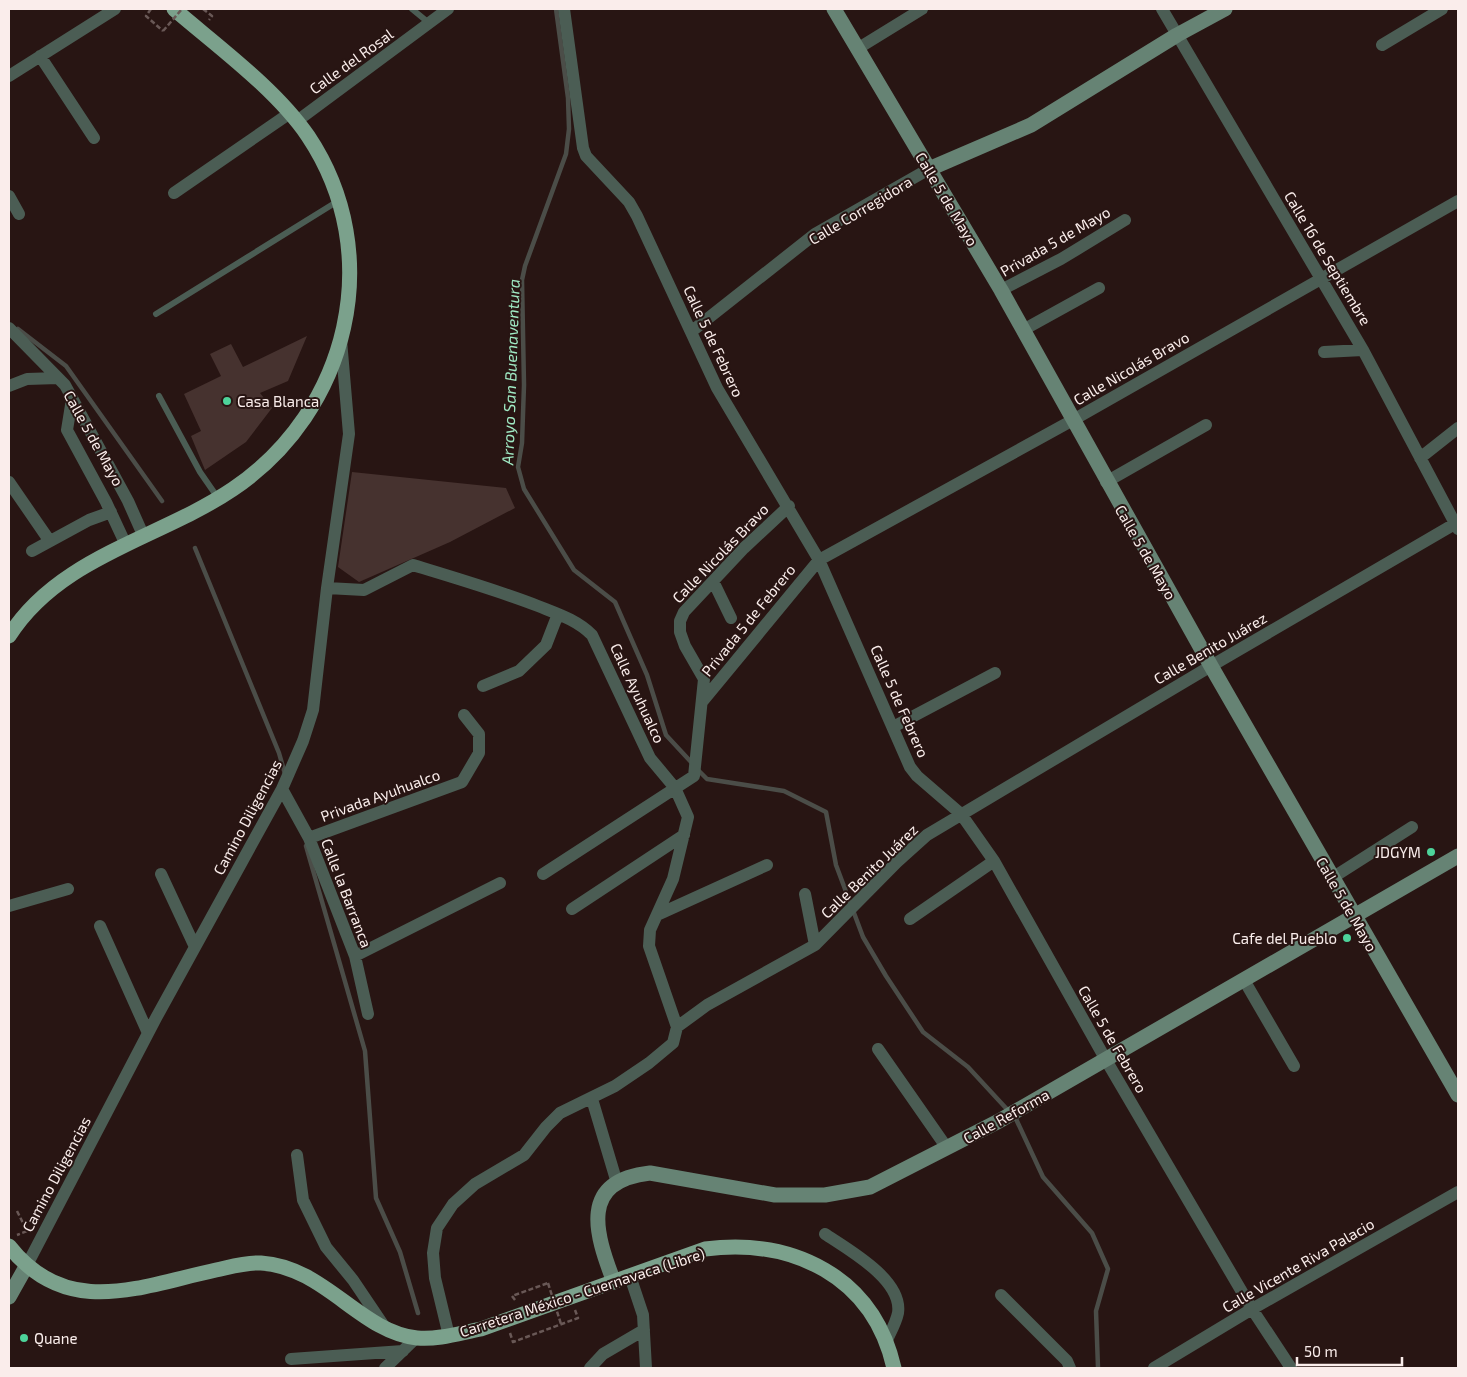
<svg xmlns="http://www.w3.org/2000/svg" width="1467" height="1377" viewBox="0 0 1467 1377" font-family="'Exo 2',sans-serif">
  <rect width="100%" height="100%" fill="#281513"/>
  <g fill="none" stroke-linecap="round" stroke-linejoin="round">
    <path stroke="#4b4d48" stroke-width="4.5" d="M 556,9 L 568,98 L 569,129 L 566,154 L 525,266 L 522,280 L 524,385 L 522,443 L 518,467 L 524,489 L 574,570 L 615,602 L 647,675 L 666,735 L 692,763
      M 18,329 L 66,366 L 162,501
      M 195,548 L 279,753 L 285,774
      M 697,769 L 707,779 L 784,791 L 826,812 L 836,865 L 863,937 L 886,976 L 923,1032 L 968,1067 L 1016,1119 L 1043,1177 L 1092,1233 L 1108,1269 L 1096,1311 L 1098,1368
      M 306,846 L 365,1051 L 376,1198 L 400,1252 L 418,1313"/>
  </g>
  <path fill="#46322f" d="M 307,336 L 288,381 L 260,393 L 272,408 L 246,442 L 205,470 L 191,436 L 201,431 L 184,394 L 221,376 L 210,354 L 231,344 L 243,367 Z
    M 352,472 L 506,488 L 515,508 L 450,542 L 359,582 L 338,567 Z"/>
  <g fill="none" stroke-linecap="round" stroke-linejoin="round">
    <path stroke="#695856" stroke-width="2.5" stroke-dasharray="5 2.5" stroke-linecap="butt" d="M 151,9 L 146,16 L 163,31
      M 203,9 L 212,16 L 209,20
      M 17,1211 L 27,1231 L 17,1235
      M 515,1300 L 512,1296 L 548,1283
      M 510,1333 L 513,1342 L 578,1318 L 575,1310"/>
    <path stroke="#4b5d54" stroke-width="6" d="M 412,9 L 429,23
      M 156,314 L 338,201
      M 159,396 L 200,472 L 218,498"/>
    <path stroke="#4b5d54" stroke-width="12" d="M 564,9 L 583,148 L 586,156 L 629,202 L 637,216 L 717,388 L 819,560 L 910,767 L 917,776 L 961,814 L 994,861 L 1106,1060 L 1252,1309 L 1291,1368
      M 1162,9 L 1363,350 L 1458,529
      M 1382,45 L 1442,9
      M 857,49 L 922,9
      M 40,56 L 94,138
      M 9,76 L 115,9
      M 297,121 L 448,9
      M 174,193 L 290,113
      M 9,196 L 19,214
      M 1001,290 L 1061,259 L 1125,220
      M 9,328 L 65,385 L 128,501 L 144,537
      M 1023,330 L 1099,288
      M 692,331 L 815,234 L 929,169
      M 1324,352 L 1363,350
      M 9,386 L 27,379 L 58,378
      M 72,399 L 67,430 L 106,502 L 126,545
      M 1420,458 L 1458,428
      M 9,482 L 49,540
      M 1106,482 L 1206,425
      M 32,551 L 89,520 L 111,512
      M 714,583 L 731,618
      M 327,588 L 364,590 L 413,565 C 455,578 497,590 538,606 C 558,614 577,620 592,635 L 650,758 L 675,788 L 688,817 L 673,879 L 650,930 L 649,946 L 677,1027
      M 483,686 L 519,671 L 546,645 L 558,614
      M 702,702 L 819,560 L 1073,420 L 1458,201
      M 893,727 L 995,673
      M 282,789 L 309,838 L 355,956 L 368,1014
      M 309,838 L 462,782 L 479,753 L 479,734 L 464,715
      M 161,874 L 195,947
      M 543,874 L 694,776 L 704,679 L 685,646 L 680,632 L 680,621 L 684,612 L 744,548 L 789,506
      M 1332,878 L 1412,827
      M 805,894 L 815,945
      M 9,906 L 68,889
      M 572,909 L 684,835
      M 657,915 L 767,865
      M 910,919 L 994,861
      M 100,926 L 148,1033
      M 355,956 L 500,883
      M 1244,980 L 1294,1066
      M 878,1049 L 947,1148
      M 592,1099 L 617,1183
      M 297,1155 L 303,1200 L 326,1247 L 353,1280 L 384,1326
      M 825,1234 C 849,1250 903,1280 898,1313 C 896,1323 890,1333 886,1342
      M 27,1265 L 156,1018 L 282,789 L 303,741 L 313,710 L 327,588 L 349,434 L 341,340
      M 630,1276 L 643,1315 L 646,1368
      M 1001,1295 L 1067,1361 L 1070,1368
      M 449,1336 L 435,1278 L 433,1253 L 437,1228 L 453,1204 L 475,1184 L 524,1155 L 546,1127 L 560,1113 L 615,1086 L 649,1063 L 673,1043 L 677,1027 L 707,1005 L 815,945 L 897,862 L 927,835 L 1211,666 L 1458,522
      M 291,1359 L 403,1351
      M 385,1368 L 416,1338
      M 590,1368 L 603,1354 L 644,1330
      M 1154,1368 L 1252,1309 L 1458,1192"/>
    <path stroke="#668374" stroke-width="15" d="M 834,9 L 1001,290 L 1211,666 L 1458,1095
      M 929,169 L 1031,125 L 1177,35 L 1225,9
      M 614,1282 C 595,1233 579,1181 650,1173 L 775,1195 L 825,1195 L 870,1187 L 999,1121 L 1458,856
      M 9,1297 L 27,1265"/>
    <path stroke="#7ba18c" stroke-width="15" d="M 9,636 C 60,556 159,539 233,489 C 349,411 387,254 308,136 C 276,89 217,46 174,9
      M 9,1246 C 67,1320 141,1286 216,1270 C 230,1267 246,1262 261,1263 C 325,1267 360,1332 417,1338 C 438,1340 460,1333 481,1329 L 705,1249 C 793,1238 873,1276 894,1368"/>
    <path stroke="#695856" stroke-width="2.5" stroke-dasharray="5 2.5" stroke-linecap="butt" d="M 163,31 L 182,9
      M 548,1283 L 561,1324"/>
  </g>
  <g fill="#4dd39a" stroke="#281513" stroke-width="2">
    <circle cx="227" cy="401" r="5"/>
    <circle cx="1431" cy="852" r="5"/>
    <circle cx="1347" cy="938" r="5"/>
    <circle cx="24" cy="1338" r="5"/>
  </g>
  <g text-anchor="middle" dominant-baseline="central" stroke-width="4" stroke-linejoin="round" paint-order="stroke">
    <g font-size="15" fill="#faedeb" stroke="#281513">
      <text transform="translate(351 61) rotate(-36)">Calle del Rosal</text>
      <text transform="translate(947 199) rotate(59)">Calle 5 de Mayo</text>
      <text transform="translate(860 210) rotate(-31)">Calle Corregidora</text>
      <text transform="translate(1055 241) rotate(-30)">Privada 5 de Mayo</text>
      <text transform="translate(1328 258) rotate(59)">Calle 16 de Septiembre</text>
      <text transform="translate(714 341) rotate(65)">Calle 5 de Febrero</text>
      <text transform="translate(1131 368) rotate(-30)">Calle Nicolás Bravo</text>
      <text transform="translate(94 438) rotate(61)">Calle 5 de Mayo</text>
      <text transform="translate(1146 552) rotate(60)">Calle 5 de Mayo</text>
      <text transform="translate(720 553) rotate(-46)">Calle Nicolás Bravo</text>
      <text transform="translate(748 620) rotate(-51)">Privada 5 de Febrero</text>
      <text transform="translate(1210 648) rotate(-30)">Calle Benito Juárez</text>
      <text transform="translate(638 693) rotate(65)">Calle Ayuhualco</text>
      <text transform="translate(900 701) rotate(66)">Calle 5 de Febrero</text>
      <text transform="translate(380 795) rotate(-20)">Privada Ayuhualco</text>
      <text transform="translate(247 817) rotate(-62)">Camino Diligencias</text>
      <text transform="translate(869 871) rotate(-44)">Calle Benito Juárez</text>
      <text transform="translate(347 893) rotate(69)">Calle la Barranca</text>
      <text transform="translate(1347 904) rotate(60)">Calle 5 de Mayo</text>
      <text transform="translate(1113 1039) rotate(60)">Calle 5 de Febrero</text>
      <text transform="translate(1006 1116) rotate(-29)">Calle Reforma</text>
      <text transform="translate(56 1174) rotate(-62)">Camino Diligencias</text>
      <text transform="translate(1298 1265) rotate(-30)">Calle Vicente Riva Palacio</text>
      <text transform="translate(582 1292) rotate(-18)">Carretera México - Cuernavaca (Libre)</text>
    </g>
    <g font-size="15" fill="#faedeb" stroke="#281513" text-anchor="start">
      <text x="237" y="401">Casa Blanca</text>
      <text x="1421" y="852" text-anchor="end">JDGYM</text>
      <text x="1337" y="938" text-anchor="end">Cafe del Pueblo</text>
      <text x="34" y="1338">Quane</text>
    </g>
    <g font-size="16" font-style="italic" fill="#a0eac4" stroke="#281513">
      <text transform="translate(510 372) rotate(-88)">Arroyo San Buenaventura</text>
    </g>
  </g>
  <rect width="1467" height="1377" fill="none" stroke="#faedeb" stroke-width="20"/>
  <path d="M1297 1357v8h105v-8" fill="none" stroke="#faedeb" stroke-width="2.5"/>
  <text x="1304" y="1357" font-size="15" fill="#faedeb" stroke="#281513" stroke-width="4" paint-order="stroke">50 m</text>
</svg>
